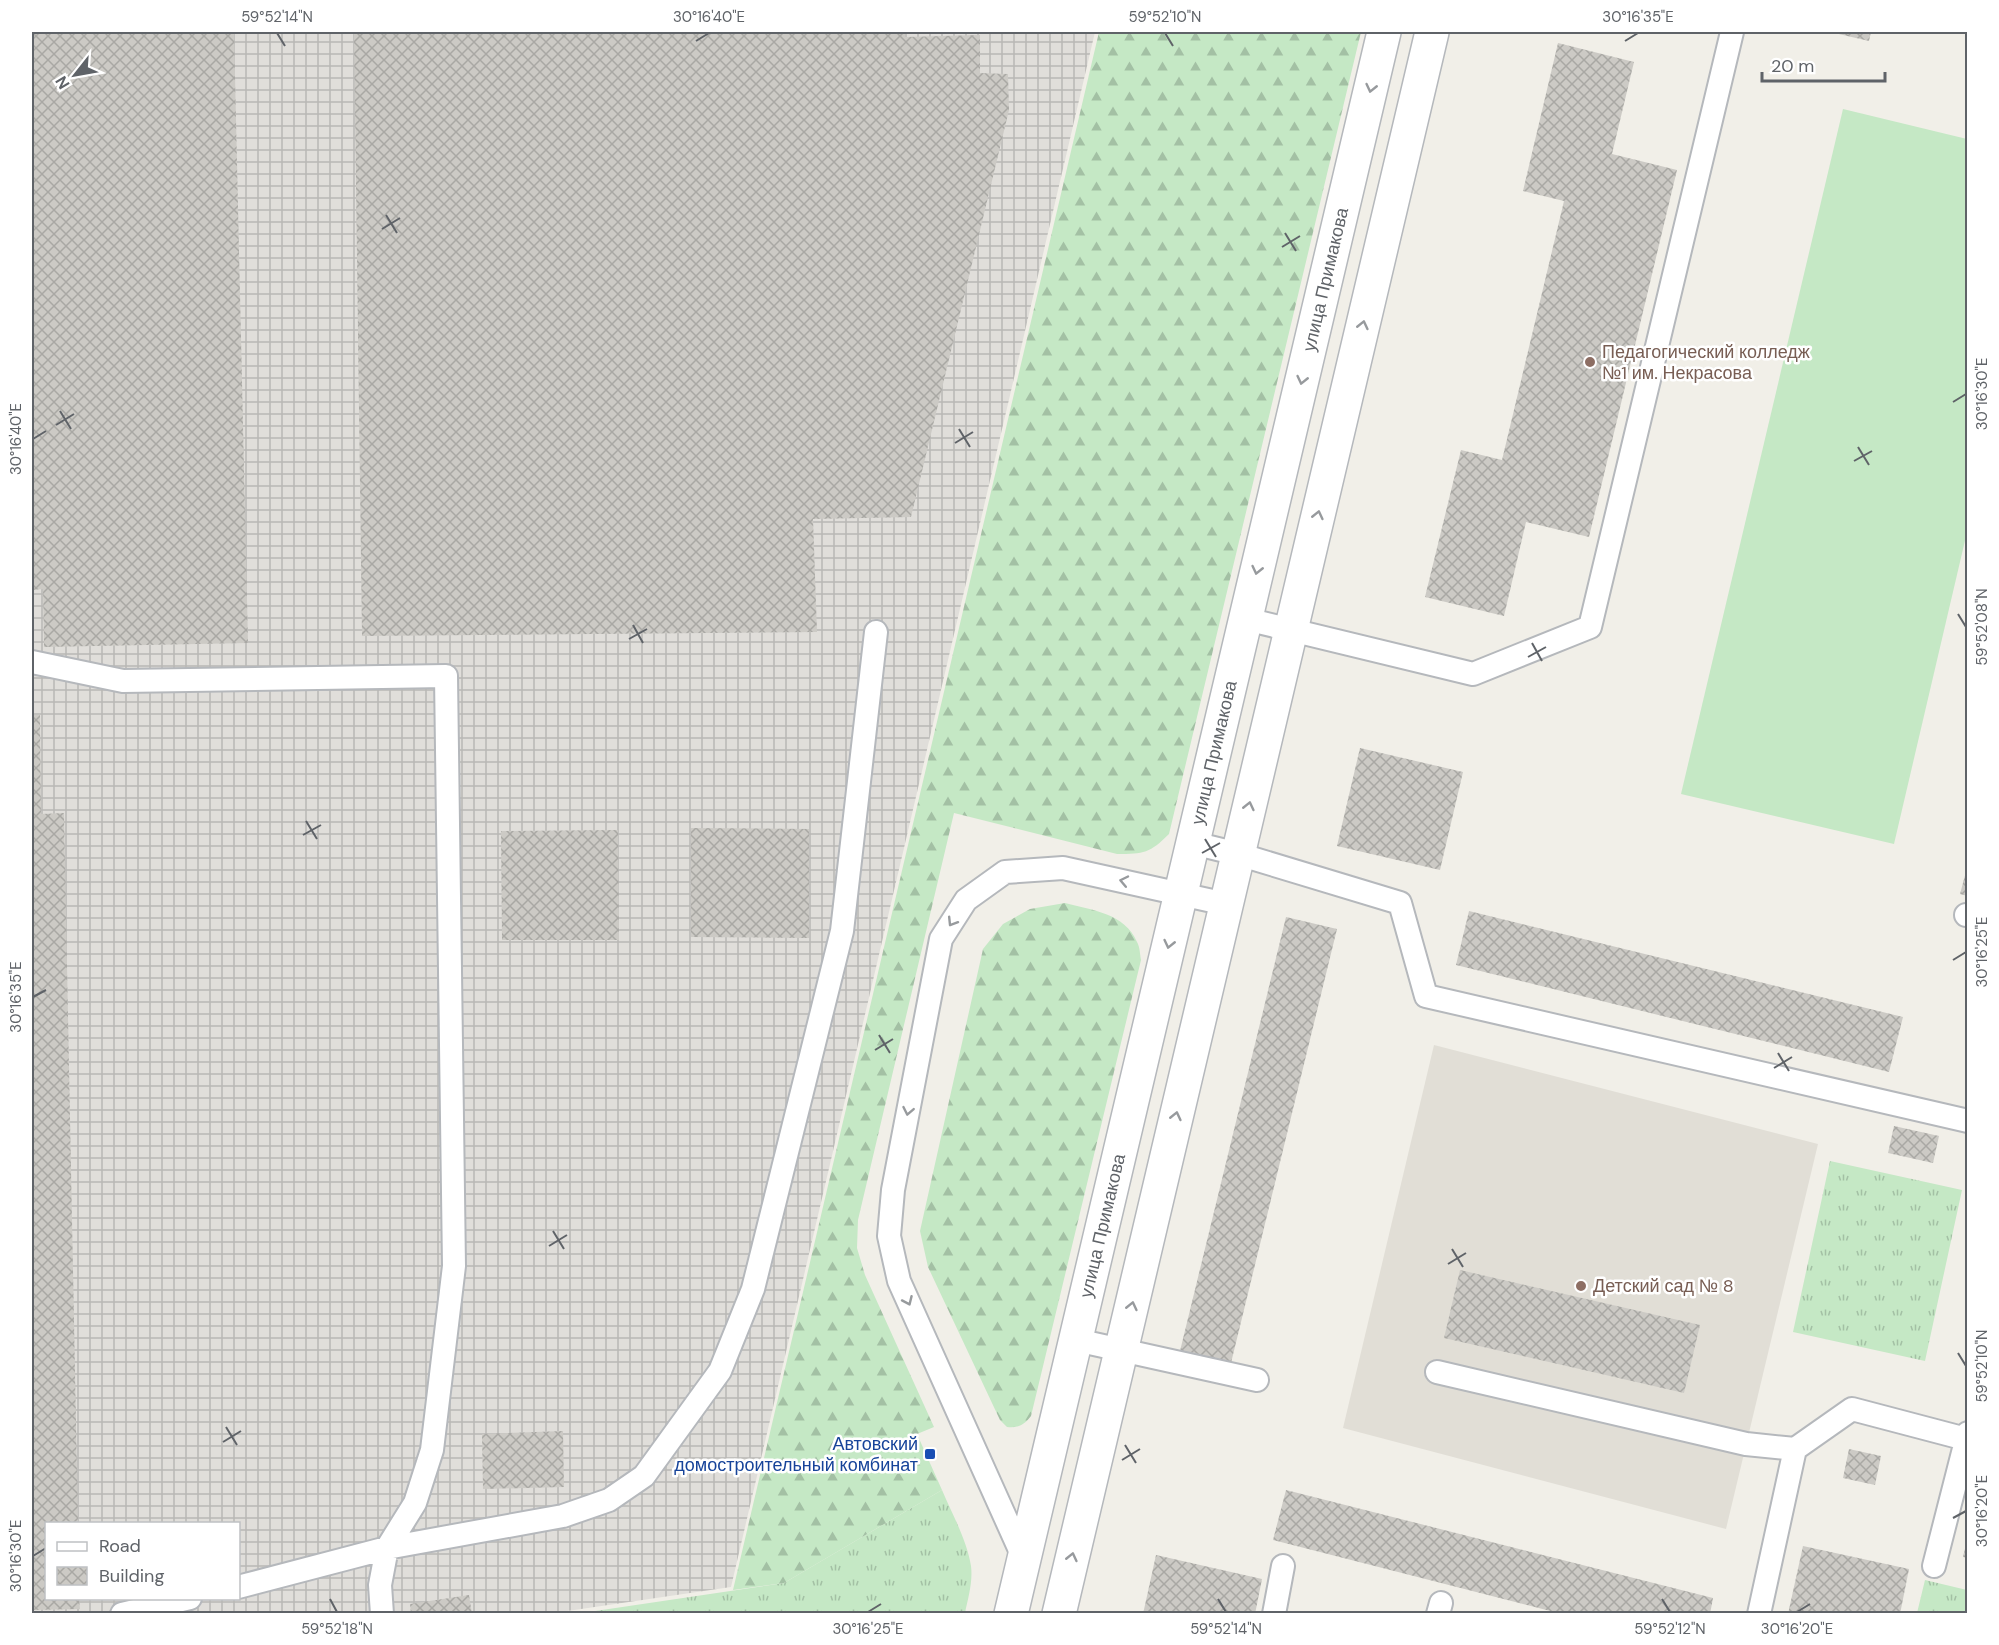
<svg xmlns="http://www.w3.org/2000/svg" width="1999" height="1645" viewBox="0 0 1999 1645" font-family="'DM Sans',sans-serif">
  <defs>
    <pattern id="industrial-grid" width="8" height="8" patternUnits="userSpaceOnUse" patternTransform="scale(1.5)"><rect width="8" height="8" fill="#e0deda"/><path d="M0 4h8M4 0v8" fill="none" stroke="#b9b8b5"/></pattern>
    <pattern id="grass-tufts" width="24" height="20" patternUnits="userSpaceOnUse" patternTransform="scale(1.5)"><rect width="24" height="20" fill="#c5e8c5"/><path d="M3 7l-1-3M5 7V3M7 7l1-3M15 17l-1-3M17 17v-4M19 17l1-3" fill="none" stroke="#a3c0a4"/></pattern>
    <pattern id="forest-firs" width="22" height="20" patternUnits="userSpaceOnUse" patternTransform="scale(1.5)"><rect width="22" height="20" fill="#c5e8c5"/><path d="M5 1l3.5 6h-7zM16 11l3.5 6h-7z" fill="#a3c0a4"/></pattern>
    <pattern id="building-cross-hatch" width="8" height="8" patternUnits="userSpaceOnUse" patternTransform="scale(1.5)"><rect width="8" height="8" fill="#cccac5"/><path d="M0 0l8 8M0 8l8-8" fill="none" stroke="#a9a8a4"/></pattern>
  </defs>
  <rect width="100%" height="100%" fill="#f1efe8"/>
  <path fill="url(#industrial-grid)" fill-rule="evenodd" d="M 32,32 L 1095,32 L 731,1587 L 547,1614 L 32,1614 ZM 46,1524 L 238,1524 L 238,1598 L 46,1598 Z"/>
  <path fill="#e1ded6" d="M 1434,1045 L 1818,1144 L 1726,1529 L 1343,1428 Z"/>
  <path fill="url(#grass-tufts)" d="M 1830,1161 L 1962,1190 L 1925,1361 L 1793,1332 Z
    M 942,1490 C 952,1514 967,1540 971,1566 C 973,1582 968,1598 965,1613 L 575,1614 L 784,1583 Z
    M 1925,1580 L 1967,1590 L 1967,1613 L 1917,1613 Z"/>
  <path fill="url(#forest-firs)" d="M 1099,32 L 1361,32 L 1169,834 C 1150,853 1144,854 1117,854 L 954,813 L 858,1220 L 857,1248 L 865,1275 L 934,1427 L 917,1434 L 942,1490 L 784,1583 L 733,1590 Z
    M 1065,903 C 1091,910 1125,913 1137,942 C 1140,947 1140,955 1141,960 L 1031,1416 C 1024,1425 1019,1428 1007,1427 L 1000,1420 L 928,1267 L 920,1231 L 983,949 L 1003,924 L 1030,909 Z"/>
  <path fill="#c5e8c5" d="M 1843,109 L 1967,139 L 1967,532 L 1894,844 L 1681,794 Z"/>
  <path fill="url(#building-cross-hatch)" d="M 32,32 L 234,32 L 248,643 L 44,647 L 43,589 L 32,590 Z
    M 354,32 L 905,32 L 905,37 L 980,35 L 980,73 L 1008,74 L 1009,110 L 911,517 L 813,519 L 817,632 L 362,636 Z
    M 1830,32 L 1871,32 L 1869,41 Z
    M 1558,43 L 1634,62 L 1612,154 L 1677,170 L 1589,537 L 1526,522 L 1504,616 L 1425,597 L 1461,450 L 1502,460 L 1564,201 L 1523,191 Z
    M 32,715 L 40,715 L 41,814 L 64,813 L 78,1524 L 46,1524 L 46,1598 L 79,1598 L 80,1609 L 32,1610 Z
    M 1360,748 L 1463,772 L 1440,870 L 1337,846 Z
    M 691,828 L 809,829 L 809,938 L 691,937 Z
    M 618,830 L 619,940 L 502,940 L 501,831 Z
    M 1967,868 L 1968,868 L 1968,896 L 1960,894 Z
    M 1469,911 L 1903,1017 L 1889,1072 L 1456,965 Z
    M 1286,917 L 1337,929 L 1231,1363 L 1180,1351 Z
    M 1894,1126 L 1939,1136 L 1933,1163 L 1888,1153 Z
    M 1460,1270 L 1700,1325 L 1684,1393 L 1444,1338 Z
    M 563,1431 L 564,1487 L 483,1489 L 482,1434 Z
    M 1849,1449 L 1881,1456 L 1875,1485 L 1843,1478 Z
    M 1286,1490 L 1713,1598 L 1710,1614 L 1562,1614 L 1273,1540 Z
    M 1967,1540 L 1968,1540 L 1968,1558 L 1963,1557 Z
    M 1803,1546 L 1909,1569 L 1900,1614 L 1788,1614 Z
    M 1156,1555 L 1262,1579 L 1255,1614 L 1143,1614 Z
    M 469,1595 L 472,1614 L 411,1614 L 410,1604 Z"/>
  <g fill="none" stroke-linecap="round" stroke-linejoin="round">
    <defs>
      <path id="service" d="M 1246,619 L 1473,674 L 1590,627 L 1732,32
        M 32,662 L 123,681 L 446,676 L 454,1266 L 432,1450 L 415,1503 L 387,1548 L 380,1585 L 382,1614
        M 1193,843 L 1238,854 L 1400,903 L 1426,996 L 1968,1121
        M 1966,915 L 1968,915
        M 1076,1340 L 1257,1380
        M 1437,1372 L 1746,1444 L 1795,1449
        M 1024,1559 L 899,1281 L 889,1236 L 893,1190 L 941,939 L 966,900 L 1005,872 L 1063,868 L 1226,904
        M 1934,1566 L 1968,1433
        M 238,1587 L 387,1548 L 563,1516 L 609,1500 L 644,1476 L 720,1371 L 753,1289 L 842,931 L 876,632
        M 122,1614 L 190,1598
        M 1274,1614 L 1283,1566
        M 1438,1614 L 1441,1603
        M 1759,1614 L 1795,1449 L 1852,1409 L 1966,1439"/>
      <g id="minor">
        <path id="s1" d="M 1011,1614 L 1384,32"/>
        <path d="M 1059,1614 L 1432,32"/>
      </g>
    </defs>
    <use href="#service" stroke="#b5b8bc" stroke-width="26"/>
    <use href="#minor" stroke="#b5b8bc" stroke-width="36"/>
    <use href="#service" stroke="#fff" stroke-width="22"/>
    <use href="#minor" stroke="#fff" stroke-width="33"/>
  </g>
  <defs><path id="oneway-chevron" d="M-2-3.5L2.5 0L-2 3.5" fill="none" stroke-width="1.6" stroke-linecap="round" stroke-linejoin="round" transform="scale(1.5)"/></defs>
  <g stroke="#979a9d">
    <use href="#oneway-chevron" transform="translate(1371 88) rotate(103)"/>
    <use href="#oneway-chevron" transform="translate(1363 325) rotate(-77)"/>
    <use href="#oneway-chevron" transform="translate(1302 380) rotate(103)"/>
    <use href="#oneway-chevron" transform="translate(1318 515) rotate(-77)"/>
    <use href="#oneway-chevron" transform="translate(1257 570) rotate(103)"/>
    <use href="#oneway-chevron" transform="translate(1249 806) rotate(-77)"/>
    <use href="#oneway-chevron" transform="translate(1124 881) rotate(-168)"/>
    <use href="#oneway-chevron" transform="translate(952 922) rotate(122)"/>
    <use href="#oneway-chevron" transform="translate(1169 944) rotate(103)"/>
    <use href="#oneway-chevron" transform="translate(908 1111) rotate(101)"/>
    <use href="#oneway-chevron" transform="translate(1176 1116) rotate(-77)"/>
    <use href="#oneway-chevron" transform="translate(908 1301) rotate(66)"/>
    <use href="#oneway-chevron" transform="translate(1132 1306) rotate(-77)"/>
    <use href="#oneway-chevron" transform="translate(1072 1557) rotate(-77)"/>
  </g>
  <path fill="none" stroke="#5f6368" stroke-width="2" d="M 277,33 L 285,46M 1165,33 L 1173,46M 696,41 L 709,33M 1625,41 L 1638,33M 386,215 L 397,233M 382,229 L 400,218M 1285,233 L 1296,251M 1282,247 L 1300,236M 1953,402 L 1966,394M 60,411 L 71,429M 56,425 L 74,414M 959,429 L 970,447M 33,439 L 46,431M 955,443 L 973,432M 1858,447 L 1869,465M 1854,461 L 1872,451M 1958,614 L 1966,627M 633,625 L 643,643M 629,639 L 647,629M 1532,643 L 1542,661M 1528,657 L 1546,647M 306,821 L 317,839M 303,835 L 321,825M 1205,839 L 1216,857M 1202,853 L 1220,843M 1953,960 L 1966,952M 33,997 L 46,990M 879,1035 L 890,1053M 875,1050 L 893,1039M 1778,1053 L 1789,1071M 1774,1068 L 1792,1057M 553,1231 L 564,1249M 549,1246 L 567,1235M 1452,1249 L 1463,1267M 1448,1264 L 1466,1253M 1958,1353 L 1966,1366M 226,1427 L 237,1445M 223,1442 L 241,1431M 1125,1445 L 1136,1463M 1122,1460 L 1140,1449M 1953,1518 L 1966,1511M 33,1556 L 46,1548M 330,1599 L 337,1612M 1218,1599 L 1226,1612M 1662,1599 L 1670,1612M 868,1612 L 881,1604M 1797,1612 L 1810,1604"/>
  <g fill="#8d6e63" stroke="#fff" stroke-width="2">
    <circle cx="1590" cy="362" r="6"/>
    <circle cx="1581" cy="1286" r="6"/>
  </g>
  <rect fill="#1a4fb4" stroke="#fff" stroke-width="2" x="924" y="1448" width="12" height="12" rx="3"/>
  <g text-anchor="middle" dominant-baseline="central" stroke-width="5" stroke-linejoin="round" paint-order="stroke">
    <g font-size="18" fill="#5f6368" stroke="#fff">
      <text stroke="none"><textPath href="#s1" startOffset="1371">улица Примакова</textPath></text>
      <text stroke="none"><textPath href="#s1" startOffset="885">улица Примакова</textPath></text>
      <text stroke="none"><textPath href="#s1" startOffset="399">улица Примакова</textPath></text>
    </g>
    <g font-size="18" fill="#785e54" stroke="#fff" text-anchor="start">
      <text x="1602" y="352">Педагогический колледж<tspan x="1602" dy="21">№1 им. Некрасова</tspan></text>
      <text x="1593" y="1286">Детский сад № 8</text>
    </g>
    <g font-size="18" fill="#164399" stroke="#fff" text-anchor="end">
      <text x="918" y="1444">Автовский<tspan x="918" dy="21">домостроительный комбинат</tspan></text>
    </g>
  </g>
  <rect width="1999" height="1645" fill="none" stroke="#ffffff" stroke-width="66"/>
  <rect x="45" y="1522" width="195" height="78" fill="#ffffff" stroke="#bfc1c3" stroke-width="1.5"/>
  <rect x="57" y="1542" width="30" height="9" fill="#ffffff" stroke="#bfc1c3" stroke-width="1.5"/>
  <text x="99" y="1552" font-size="18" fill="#5f6368">Road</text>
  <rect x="57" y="1567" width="30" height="18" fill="url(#building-cross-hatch)" stroke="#bfc1c3" stroke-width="1.5"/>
  <text x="99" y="1582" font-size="18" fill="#5f6368">Building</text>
  <g transform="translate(75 75) rotate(239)" stroke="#ffffff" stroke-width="4.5" paint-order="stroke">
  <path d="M0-4.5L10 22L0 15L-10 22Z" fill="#5f6368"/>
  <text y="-9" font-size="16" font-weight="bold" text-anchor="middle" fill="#5f6368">N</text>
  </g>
  <path d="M1762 72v9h123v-9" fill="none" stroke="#5f6368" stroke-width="3"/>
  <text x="1771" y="72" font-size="18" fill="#5f6368" stroke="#ffffff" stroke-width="4.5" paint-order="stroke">20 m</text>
  <rect x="33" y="33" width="1933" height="1579" fill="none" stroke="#5f6368" stroke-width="2"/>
  <g font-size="15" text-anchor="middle" fill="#5f6368">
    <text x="277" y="22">59°52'14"N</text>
    <text x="709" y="22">30°16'40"E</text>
    <text x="1165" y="22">59°52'10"N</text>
    <text x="1638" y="22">30°16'35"E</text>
    <text transform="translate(1982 394) rotate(-90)" y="5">30°16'30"E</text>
    <text transform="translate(16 439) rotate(-90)" y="5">30°16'40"E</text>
    <text transform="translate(1982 627) rotate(-90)" y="5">59°52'08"N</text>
    <text transform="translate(1982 952) rotate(-90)" y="5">30°16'25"E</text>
    <text transform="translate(16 997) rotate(-90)" y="5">30°16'35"E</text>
    <text transform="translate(1982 1366) rotate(-90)" y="5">59°52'10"N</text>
    <text transform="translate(1982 1511) rotate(-90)" y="5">30°16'20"E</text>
    <text transform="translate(16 1556) rotate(-90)" y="5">30°16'30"E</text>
    <text x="337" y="1634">59°52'18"N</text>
    <text x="868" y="1634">30°16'25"E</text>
    <text x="1226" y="1634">59°52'14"N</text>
    <text x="1670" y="1634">59°52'12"N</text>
    <text x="1797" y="1634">30°16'20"E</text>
  </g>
</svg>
